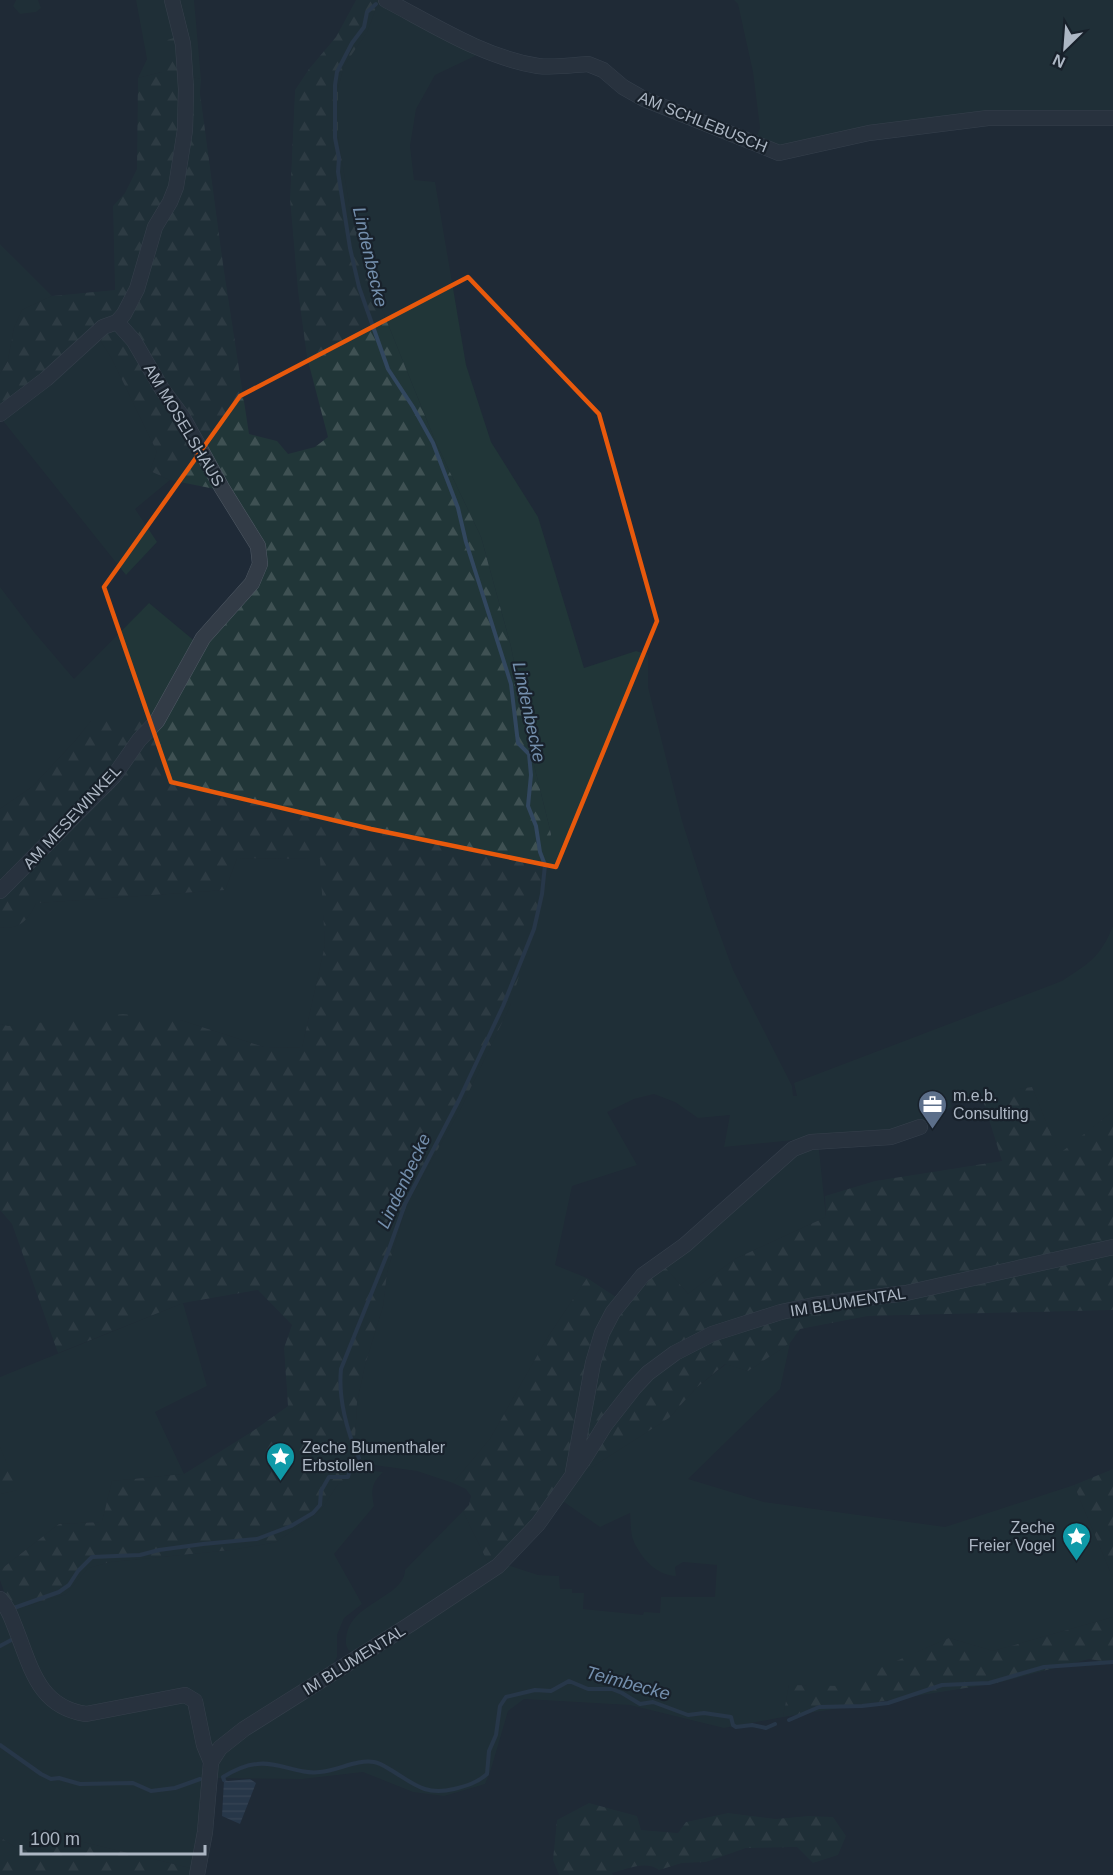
<svg xmlns="http://www.w3.org/2000/svg" width="1113" height="1875" viewBox="0 0 1113 1875" font-family="Helvetica,sans-serif">
  <defs>
    <pattern id="forest-firs" width="22" height="20" patternUnits="userSpaceOnUse" patternTransform="scale(1.5)"><rect width="22" height="20" fill="#213638"/><path d="M5 1l3.5 6h-7zM16 11l3.5 6h-7z" fill="#3f5153"/></pattern>
    <pattern id="water-rules" width="6" height="5" patternUnits="userSpaceOnUse" patternTransform="scale(1.5)"><rect width="6" height="5" fill="#32475f"/><path d="M0 2.5h6" fill="none" stroke="#4d5f74"/></pattern>
  </defs>
  <rect width="100%" height="100%" fill="#1f2a37"/>
  <path fill="#213638" d="M 16,0 L 38,0 L 41,8 L 36,12 L 20,14 L 13,6 Z
    M 136,0 L 168,0 L 176,37 L 162,43 L 162,72 L 138,78 L 147,59 Z
    M 175,0 L 194,0 L 201,79 L 188,76 Z
    M 379,0 L 477,55 L 435,75 L 416,109 L 410,146 L 414,180 L 435,182 L 466,365 L 491,442 L 538,517 L 584,668 L 636,651 L 648,655 L 648,687 L 682,821 L 709,905 L 733,970 L 792,1086 L 793,1096 L 797,1096 L 794,1083 L 1062,981 C 1089,963 1100,958 1113,926 L 1113,1111 L 1059,1155 L 1032,1087 L 950,1100 L 952,1107 L 924,1121 L 901,1130 L 818,1141 L 826,1217 L 735,1259 L 688,1294 L 659,1260 L 783,1152 L 794,1140 L 724,1147 L 730,1115 L 698,1118 L 675,1102 L 654,1094 L 634,1099 L 607,1112 L 637,1165 L 572,1186 L 555,1265 L 587,1278 L 546,1340 L 490,1439 L 453,1483 L 417,1471 L 367,1464 L 354,1455 L 357,1402 L 365,1365 L 383,1306 L 387,1273 L 406,1206 L 461,1108 L 510,1006 L 551,834 L 532,757 L 511,647 L 481,537 L 436,443 L 383,312 L 351,216 L 338,137 L 338,88 L 344,66 L 367,32 Z
    M 734,0 L 1113,0 L 1113,115 L 1012,115 L 784,149 L 755,141 L 760,128 L 753,72 L 738,4 Z
    M 0,244 L 52,296 L 22,310 L 14,328 L 8,360 L 0,374 Z
    M 98,337 L 111,357 L 157,452 L 150,471 L 170,480 L 135,509 L 157,542 L 126,575 L 0,417 Z
    M 0,587 L 34,632 L 74,679 L 149,603 L 197,643 L 155,721 L 91,721 L 76,740 L 32,787 L 0,809 Z
    M 237,858 L 321,859 L 325,945 L 302,1048 L 264,1047 L 180,1020 L 8,1026 L 0,1024 L 0,927 C 20,930 28,920 36,903 L 225,890 Z
    M 183,1303 L 207,1386 L 155,1412 L 184,1474 L 112,1481 L 102,1522 L 59,1524 L 0,1570 L 0,1494 L 17,1490 L 0,1447 L 0,1377 Z
    M 790,1343 L 780,1389 L 688,1479 L 764,1502 L 945,1527 L 1074,1485 L 1113,1578 L 1113,1617 L 993,1651 L 949,1638 L 839,1687 L 789,1685 L 783,1717 L 724,1728 L 630,1705 L 524,1699 L 508,1711 L 491,1769 L 485,1784 L 444,1796 L 413,1792 L 363,1772 L 302,1779 L 212,1778 L 224,1751 L 507,1565 L 538,1575 L 559,1576 L 560,1589 L 572,1589 L 572,1593 L 584,1593 L 583,1609 L 643,1615 L 644,1612 L 660,1613 L 661,1597 L 715,1597 L 717,1565 L 683,1562 L 675,1567 L 676,1576 C 656,1575 642,1559 634,1542 C 630,1534 631,1522 630,1513 L 600,1527 L 564,1502 L 544,1527 L 570,1481 L 669,1418 L 696,1388 L 726,1364 L 748,1371 Z
    M 353,1463 L 373,1471 L 383,1472 C 371,1484 371,1490 374,1506 L 334,1554 L 362,1604 L 344,1618 L 341,1625 L 337,1635 L 337,1657 L 331,1668 L 263,1711 L 216,1747 L 209,1745 L 205,1740 L 197,1698 L 188,1691 L 178,1691 C 154,1697 93,1717 71,1709 C 59,1705 50,1695 41,1686 L 37,1689 C 68,1726 92,1718 134,1707 C 149,1704 164,1701 180,1698 L 191,1703 C 208,1746 205,1825 194,1869 L 62,1837 L 44,1853 L 16,1848 L 0,1837 L 0,1604 L 8,1615 L 31,1676 L 36,1677 L 19,1629 L 11,1611 L 66,1594 L 88,1568 L 110,1562 L 231,1550 L 276,1542 L 312,1517 L 323,1507 L 338,1484 L 352,1477 Z
    M 463,1511 L 490,1567 L 355,1654 C 348,1651 345,1647 346,1639 C 348,1609 384,1602 400,1583 C 403,1579 405,1575 405,1570 Z"/>
  <path fill="url(#forest-firs)" d="M 356,0 L 379,0 L 367,32 L 344,66 L 338,88 L 338,137 L 351,216 L 383,312 L 436,443 L 481,537 L 511,647 L 532,757 L 551,834 L 545,890 L 510,1006 L 461,1108 L 406,1206 L 387,1273 L 383,1306 L 365,1365 L 357,1402 L 353,1477 L 338,1484 L 323,1507 L 312,1517 L 276,1542 L 231,1550 L 110,1562 L 88,1568 L 66,1594 L 11,1611 L 0,1580 L 0,1570 L 59,1524 L 102,1522 L 112,1481 L 184,1474 L 253,1431 L 288,1406 L 284,1348 L 292,1325 L 258,1290 L 183,1303 L 58,1353 L 12,1224 L 0,1210 L 0,1024 L 8,1026 L 123,1014 L 180,1020 L 264,1047 L 302,1048 L 325,945 L 320,859 L 237,858 L 225,890 L 36,903 C 28,920 20,930 0,927 L 0,809 L 32,787 L 76,740 L 91,721 L 155,721 L 262,565 L 215,489 L 170,480 L 150,471 L 157,452 L 111,357 L 98,337 L 0,410 L 0,374 L 8,360 L 14,328 L 22,310 L 52,296 L 115,290 L 113,206 L 125,193 L 137,169 L 138,78 L 162,72 L 162,42 L 176,37 L 182,75 L 201,79 L 200,93 L 223,264 L 249,434 L 277,441 L 288,454 L 315,447 L 328,437 L 307,357 L 298,291 L 290,199 L 295,90 L 309,69 L 336,37 Z
    M 1032,1087 L 1059,1154 L 1113,1111 L 1113,1310 L 868,1316 L 800,1329 L 790,1343 L 748,1371 L 725,1364 L 696,1388 L 669,1418 L 570,1481 L 534,1523 L 490,1567 L 463,1511 L 469,1505 L 471,1496 L 466,1489 L 453,1483 L 490,1439 L 546,1340 L 587,1278 L 619,1299 L 659,1260 L 688,1294 L 735,1259 L 826,1217 L 825,1196 L 875,1181 L 1002,1161 L 981,1094 Z
    M 0,1447 L 18,1490 L 0,1494 Z
    M 1113,1469 L 1113,1578 L 1074,1485 Z
    M 1113,1617 L 1113,1663 L 1089,1659 L 997,1683 L 783,1717 L 789,1685 L 839,1686 L 949,1638 L 993,1651 Z
    M 589,1803 L 637,1816 L 641,1830 L 678,1833 L 686,1822 L 728,1813 L 776,1819 L 808,1816 L 833,1817 L 846,1836 L 838,1855 L 813,1863 L 797,1847 L 746,1848 L 706,1862 L 682,1863 L 659,1870 C 646,1860 627,1869 612,1873 L 613,1875 L 559,1875 L 553,1860 L 557,1820 Z
    M 0,1837 L 16,1848 L 43,1853 L 62,1837 L 194,1869 L 193,1875 L 0,1875 Z"/>
  <path fill="url(#water-rules)" d="M 250,1779 L 256,1783 L 240,1824 L 222,1816 L 224,1780 L 228,1781 Z"/>
  <g fill="none" stroke-linecap="round" stroke-linejoin="round">
    <path stroke="#32475f" stroke-width="4" d="M 359,1458 C 347,1432 338,1398 341,1369 L 388,1252 L 405,1204 L 459,1100 L 503,1006 L 534,929 L 542,894 L 545,865 L 540,852 L 536,826 L 528,806 L 531,775 L 529,754 L 518,743 L 511,684 L 466,542 L 458,508 L 433,443 L 413,407 L 388,369 L 359,287 L 350,248 L 338,172 L 339,158 L 335,138 L 335,85 L 337,72 L 352,43 L 364,27 L 367,12 L 376,4
      M 11,1609 L 59,1592 L 69,1585 L 78,1571 L 92,1557 L 140,1555 L 159,1550 L 203,1544 L 257,1539 L 291,1526 L 313,1513 L 320,1505 L 321,1491 L 329,1477 L 348,1477 L 352,1462
      M 0,1646 L 15,1638
      M 789,1720 L 819,1707 L 862,1706 L 888,1703 L 942,1685 L 989,1683 L 1044,1667 L 1113,1662
      M 0,1745 L 41,1774 L 51,1779 L 59,1778 L 80,1784 L 133,1783 L 151,1791 L 175,1788 L 200,1779
      M 224,1780 L 223,1777 C 233,1771 244,1765 257,1764 C 278,1761 298,1775 320,1772 C 337,1771 357,1759 374,1762 C 380,1763 386,1767 391,1770 C 414,1784 425,1796 454,1789 C 466,1786 477,1783 487,1774 L 489,1751 L 496,1735 L 500,1706 L 506,1697 L 535,1690 L 551,1691 L 569,1681 L 588,1689 L 612,1689 L 622,1693 L 640,1704 L 653,1702 L 688,1715 L 704,1713 L 731,1717 L 733,1725 L 736,1727 L 752,1725 L 766,1728 L 775,1724"/>
    <defs>
      <path id="minor" d="M 386,0 C 434,25 483,57 538,66 C 554,68 572,65 588,64 L 603,70 L 623,87 L 644,99 L 779,153 L 869,133 L 988,118 L 1113,118
        M 0,414 L 46,379 L 103,327 L 117,322 L 124,314 L 137,289 L 155,227 L 170,202 L 176,187 L 185,130 L 186,89 L 183,44 L 172,0
        M 0,891 L 114,776 L 139,740 L 157,721 L 203,638 L 252,583 L 260,564 L 258,546 L 222,488 L 182,416 L 162,389 L 134,341 L 117,322
        M 573,1472 L 593,1363 L 602,1333 L 613,1312 L 643,1275 L 685,1245 L 793,1149 L 811,1142 L 891,1137 L 920,1127
        M 0,1599 C 8,1607 11,1617 15,1627 C 31,1667 38,1707 86,1714 L 185,1695 L 195,1701 L 204,1745 L 211,1762
        M 197,1875 L 205,1832 L 211,1762 L 220,1748 L 244,1729 L 409,1625 L 498,1566 L 538,1524 L 584,1459 L 605,1425 L 634,1388 L 648,1373 L 675,1353 L 712,1334 L 781,1312 L 814,1305 L 906,1293 L 1113,1247"/>
    </defs>
    <use href="#minor" stroke="#505a65" stroke-width="16"/>
    <use href="#minor" stroke="#333c47" stroke-width="15"/>
  </g>
  <path d="M0 0H1113V1875H0ZM 468,277 L 599,414 L 657,621 L 556,867 L 371,829 L 171,782 L 104,587 L 240,396 Z" fill="#1f2a37" fill-opacity=".55" fill-rule="evenodd"/>
  <path fill="none" stroke="#e8590c" stroke-width="4.5" stroke-linejoin="round" d="M 468,277 L 599,414 L 657,621 L 556,867 L 371,829 L 171,782 L 104,587 L 240,396 Z"/>
  <defs>
    <symbol id="office-pin" viewBox="-11 -11 22 30"><path d="M0 17L-7.5 6A9.5 9.5 0 1 1 7.5 6Z" fill="#5c6f8a" stroke="#18212b"/><path d="M-6-3h4V-5.5h4V-3h4V5H-6ZM-1-4.5V-3h2v-1.5ZM-6 0V1H6V0Z" fill="#fff"/></symbol>
    <symbol id="sight-pin" viewBox="-11 -11 22 30"><path d="M0 17L-7.5 6A9.5 9.5 0 1 1 7.5 6Z" fill="#0f9aa8" stroke="#18212b"/><path d="M0-6L1.8-2.2L6-1.7L2.9 1.2L3.7 5.4L0 3.3L-3.7 5.4L-2.9 1.2L-6-1.7L-1.8-2.2Z" fill="#fff"/></symbol>
  </defs>
  <g fill-rule="evenodd">
    <use href="#office-pin" x="916" y="1088" width="33" height="45"/>
    <use href="#sight-pin" x="264" y="1440" width="33" height="45"/>
    <use href="#sight-pin" x="1060" y="1520" width="33" height="45"/>
  </g>
  <g text-anchor="middle" dominant-baseline="central" stroke-width="4.5" stroke-linejoin="round" paint-order="stroke">
    <g font-size="16" fill="#adb7c4" stroke="#18212b">
      <text transform="translate(703 122) rotate(22)">AM SCHLEBUSCH</text>
      <text transform="translate(184 425) rotate(59)">AM MOSELSHAUS</text>
      <text transform="translate(72 817) rotate(-47)">AM MESEWINKEL</text>
      <text transform="translate(848 1302) rotate(-9)">IM BLUMENTAL</text>
      <text transform="translate(354 1660) rotate(-32)">IM BLUMENTAL</text>
    </g>
    <g font-size="16" fill="#adb7c4" stroke="#18212b" text-anchor="start">
      <text x="953" y="1095">m.e.b.<tspan x="953" dy="18">Consulting</tspan></text>
      <text x="302" y="1447">Zeche Blumenthaler<tspan x="302" dy="18">Erbstollen</tspan></text>
      <text x="1055" y="1527" text-anchor="end">Zeche<tspan x="1055" dy="18">Freier Vogel</tspan></text>
    </g>
    <g font-size="18" font-style="italic" fill="#748fad" stroke="#18212b">
      <text transform="translate(370 257) rotate(77)">Lindenbecke</text>
      <text transform="translate(529 712) rotate(78)">Lindenbecke</text>
      <text transform="translate(404 1181) rotate(-65)">Lindenbecke</text>
      <text transform="translate(628 1683) rotate(15)">Teimbecke</text>
    </g>
  </g>
  <g transform="translate(1065 48) rotate(205)" stroke="#18212b" stroke-width="4.5" paint-order="stroke">
  <path d="M0-4.5L10 22L0 15L-10 22Z" fill="#adb7c4"/>
  <text y="-9" font-size="16" font-weight="bold" text-anchor="middle" fill="#adb7c4">N</text>
  </g>
  <path d="M21 1845v9h184v-9" fill="none" stroke="#adb7c4" stroke-width="3"/>
  <text x="30" y="1845" font-size="18" fill="#adb7c4" stroke="#18212b" stroke-width="4.5" paint-order="stroke">100 m</text>
</svg>
